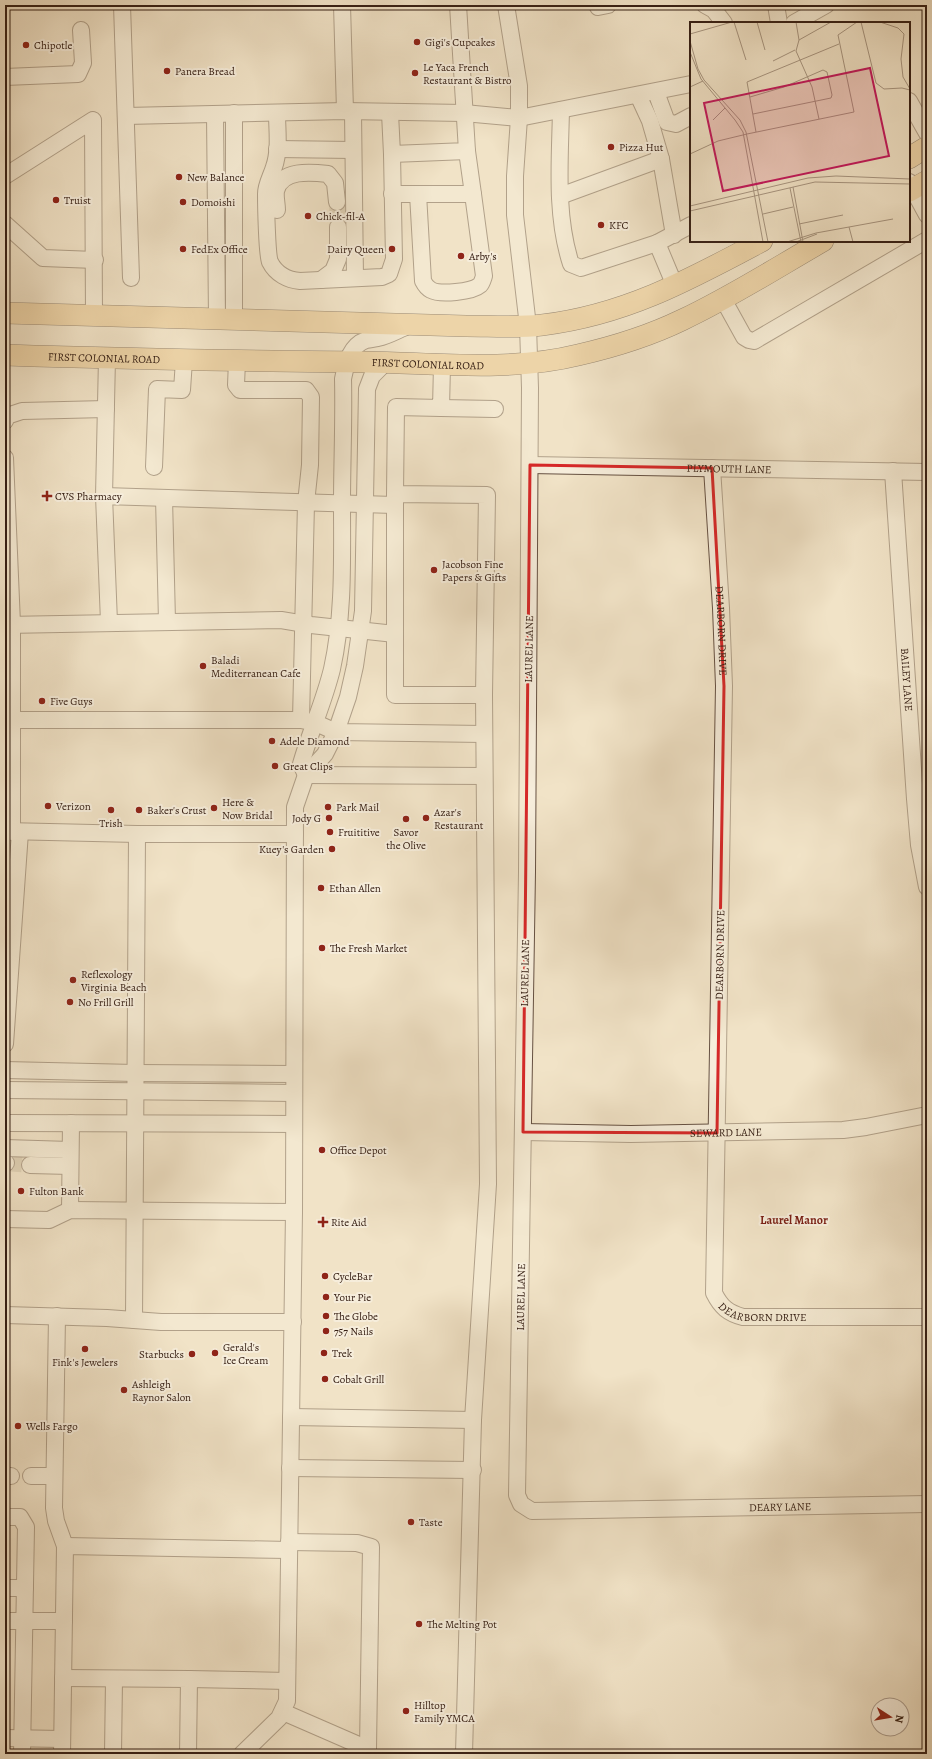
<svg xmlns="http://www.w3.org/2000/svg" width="932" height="1759" viewBox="0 0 932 1759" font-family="Alegreya,serif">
  <rect width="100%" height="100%" fill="#f1e3c7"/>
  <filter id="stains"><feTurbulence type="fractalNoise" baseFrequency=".005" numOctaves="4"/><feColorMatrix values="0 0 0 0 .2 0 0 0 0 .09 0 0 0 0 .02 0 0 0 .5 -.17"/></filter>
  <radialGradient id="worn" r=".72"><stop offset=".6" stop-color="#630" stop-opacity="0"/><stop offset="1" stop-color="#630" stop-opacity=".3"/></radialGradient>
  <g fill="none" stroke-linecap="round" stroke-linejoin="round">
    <path stroke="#ccbca3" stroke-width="16" stroke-dasharray="16 8" stroke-linecap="butt" d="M 337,202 L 338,227
      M 6,1163 L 30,1165"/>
    <defs>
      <g id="minor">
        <path d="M 122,5 L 131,278"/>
        <path d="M 342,5 L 345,111"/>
        <path id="s1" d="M 506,5 L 519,86 L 519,118 L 515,176 L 515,215 L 528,326 L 530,388 L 527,872 L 517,1495 L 521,1504 L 532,1511 L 927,1504"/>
        <path d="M 597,5 L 598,7 L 608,5"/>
        <path d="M 705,5 L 714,10 L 724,23"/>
        <path d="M 776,5 L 779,23"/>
        <path d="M 794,23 L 826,5"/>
        <path d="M 5,77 L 78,74 L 83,63 L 81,30"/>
        <path d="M 656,92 L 667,122 L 676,124 L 691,116"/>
        <path d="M 638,95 L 650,121 L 661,159 L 674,235"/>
        <path d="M 909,101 L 927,133"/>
        <path d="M 561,110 C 560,160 555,215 571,264 L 581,268 L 657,243 L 691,225"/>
        <path d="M 353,112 L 355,278"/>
        <path d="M 234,113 L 234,320"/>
        <path d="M 277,113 C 277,130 280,150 274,167 C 271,177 266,184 266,194 C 266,206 267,255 270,262 C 276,274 288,280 300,281 L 382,277 L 389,274 L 394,259 L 392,154"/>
        <path d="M 390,113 L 392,154 L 467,151 L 458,5"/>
        <path d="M 215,114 L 217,319"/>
        <path d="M 126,116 L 345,111 L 464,113 L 519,118 L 691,84"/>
        <path d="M 277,149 L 353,150"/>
        <path d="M 5,176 L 93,120 L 94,315"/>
        <path d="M 909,182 L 927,215"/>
        <path d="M 392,194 L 473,194 L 467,151"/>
        <path d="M 418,194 L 423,281 C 425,285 427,288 431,290 C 440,295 472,292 480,285 C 482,283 483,279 484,276 L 473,194"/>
        <path d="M 560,196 L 661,159"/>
        <path d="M 277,210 C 277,204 275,197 276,191 C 281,169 311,172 328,174 L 335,183 L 337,202"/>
        <path d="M 5,224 L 43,258 L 95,260"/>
        <path d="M 657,243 L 675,286"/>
        <path d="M 321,280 L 333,271 L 338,259 L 338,227"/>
        <path d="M 723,299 L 744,337 L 749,340 L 754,341 L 927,240"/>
        <path d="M 237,361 L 236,385 L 240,390 L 306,390 L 311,397 L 310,465 L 306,503 L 301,720"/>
        <path d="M 441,408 L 495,409"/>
        <path d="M 5,421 L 7,416 L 22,411 L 106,409"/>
        <path d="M 5,458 L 12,624 L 12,832"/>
        <path id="s2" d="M 530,465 L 927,472"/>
        <path d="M 154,467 L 157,389 L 182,390 L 184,360"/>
        <path id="s3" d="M 712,468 L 721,608 L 724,686 L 714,1293 C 721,1307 728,1313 743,1317 L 927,1317"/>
        <path id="s4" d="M 893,471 L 915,799 L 919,845 L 927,887"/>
        <path d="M 395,494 L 395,695 L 484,695 L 487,495 L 395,494 L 396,407 L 441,408 L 442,365"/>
        <path d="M 104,496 L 107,358"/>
        <path d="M 164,498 L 167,621"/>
        <path d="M 109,622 L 104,496 L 394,505"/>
        <path d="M 5,625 L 281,620 L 311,625 L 395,634"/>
        <path d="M 12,720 L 301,720 L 316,723 L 336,732 L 484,734"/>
        <path d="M 306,775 L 301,764 C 310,732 324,702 332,669 C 344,615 342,559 342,504 C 342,462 344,421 343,379 C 346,365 349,346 366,340 C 370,339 374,339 378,338 C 388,336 398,330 408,326"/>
        <path d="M 306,775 L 484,776"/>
        <path d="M 5,831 L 137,834 L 295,834"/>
        <path d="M 5,1044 L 20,832"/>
        <path d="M 5,1070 L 135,1073 L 294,1074"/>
        <path d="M 5,1090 L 294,1093"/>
        <path d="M 5,1123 L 294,1124"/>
        <path id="s5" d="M 523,1132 L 631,1134 L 843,1130 L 866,1127 L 927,1115"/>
        <path d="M 5,1148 L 70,1150"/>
        <path d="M 5,1163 L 6,1163"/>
        <path d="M 30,1165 L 70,1166"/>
        <path d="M 70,1210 L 71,1123"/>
        <path d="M 5,1219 L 49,1220 L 70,1210 L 294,1212"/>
        <path d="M 5,1315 L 107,1318 L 161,1322 L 293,1322"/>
        <path d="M 57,1316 L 54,1508 L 56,1521 L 65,1546"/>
        <path d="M 134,1320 L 137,834"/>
        <path d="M 291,1417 L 473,1420 L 488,1184 L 484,695"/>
        <path d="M 290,1468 L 473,1470"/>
        <path d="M 5,1476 L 11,1476"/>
        <path d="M 31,1476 L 54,1476"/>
        <path d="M 5,1517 L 20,1517 L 26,1527 L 22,1754"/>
        <path d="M 289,1542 L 357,1543 L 371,1547 L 368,1749 L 363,1754"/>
        <path d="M 5,1588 L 25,1588"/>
        <path d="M 5,1621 L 64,1621"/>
        <path d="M 63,1678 L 189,1679 L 188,1754"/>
        <path d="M 189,1679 L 287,1681"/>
        <path d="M 283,1712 L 368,1749"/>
        <path d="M 5,1738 L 62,1739"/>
        <path d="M 62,1754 L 65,1546 L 289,1550"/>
        <path d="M 113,1754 L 114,1679"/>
        <path d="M 242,1754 L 279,1718 L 287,1701 L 294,1212 L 295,807 L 306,775 L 325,754 L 336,732 L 348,697 L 355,666 L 363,611 L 367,389 L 372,376 L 385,363"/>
        <path d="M 464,1754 L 473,1420"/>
      </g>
      <g id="major">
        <path d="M 909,158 L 927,147"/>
        <path d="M 909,191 L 927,181"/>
        <path d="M 5,313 L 466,326 C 491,326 517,328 542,325 C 625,315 689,280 762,241"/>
        <path id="s6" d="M 5,355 C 125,359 246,361 366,362 C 436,363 509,372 578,355 C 613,347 649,336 682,320 C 731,297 776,268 823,241"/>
      </g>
    </defs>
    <use href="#minor" stroke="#665142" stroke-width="18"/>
    <use href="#major" stroke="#372015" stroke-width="22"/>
    <use href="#minor" stroke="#f6eddb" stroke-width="16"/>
    <use href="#major" stroke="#e8c284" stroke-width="21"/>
  </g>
  <path d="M0 0H932V1759H0ZM 530,465 L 712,468 L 724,686 L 717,1133 L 523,1132 Z" fill="#f1e3c7" fill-opacity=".55" fill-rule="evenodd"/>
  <path fill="none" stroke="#d62828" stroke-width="3" stroke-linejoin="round" d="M 530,465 L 712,468 L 724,686 L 717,1133 L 523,1132 Z"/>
  <g fill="#8f2418" stroke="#f6eddb" stroke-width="1.5">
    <circle cx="417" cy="42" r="4"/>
    <circle cx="26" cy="45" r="4"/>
    <circle cx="167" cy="71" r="4"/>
    <circle cx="415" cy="73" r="4"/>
    <circle cx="611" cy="147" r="4"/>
    <circle cx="179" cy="177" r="4"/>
    <circle cx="56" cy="200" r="4"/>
    <circle cx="183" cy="202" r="4"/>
    <circle cx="308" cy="216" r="4"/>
    <circle cx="601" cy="225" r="4"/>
    <circle cx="183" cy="249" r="4"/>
    <circle cx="392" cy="249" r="4"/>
    <circle cx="461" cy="256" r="4"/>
    <path d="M45 490h4v4h4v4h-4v4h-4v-4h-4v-4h4z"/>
    <circle cx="434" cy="570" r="4"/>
    <circle cx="203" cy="666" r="4"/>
    <circle cx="42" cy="701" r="4"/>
    <circle cx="272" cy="741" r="4"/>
    <circle cx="275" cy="766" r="4"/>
    <circle cx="48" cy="806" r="4"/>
    <circle cx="328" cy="807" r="4"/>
    <circle cx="214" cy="808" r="4"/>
    <circle cx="111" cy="810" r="4"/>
    <circle cx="139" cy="810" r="4"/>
    <circle cx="329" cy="818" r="4"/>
    <circle cx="426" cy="818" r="4"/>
    <circle cx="406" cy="819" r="4"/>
    <circle cx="330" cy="832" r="4"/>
    <circle cx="332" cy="849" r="4"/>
    <circle cx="321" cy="888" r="4"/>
    <circle cx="322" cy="948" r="4"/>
    <circle cx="73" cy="980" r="4"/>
    <circle cx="70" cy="1002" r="4"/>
    <circle cx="322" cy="1150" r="4"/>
    <circle cx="21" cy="1191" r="4"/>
    <path d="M321 1216h4v4h4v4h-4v4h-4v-4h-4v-4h4z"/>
    <circle cx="325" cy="1276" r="4"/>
    <circle cx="326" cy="1297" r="4"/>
    <circle cx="326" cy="1316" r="4"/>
    <circle cx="326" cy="1331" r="4"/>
    <circle cx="85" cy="1349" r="4"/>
    <circle cx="215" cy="1353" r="4"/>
    <circle cx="324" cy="1353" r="4"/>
    <circle cx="192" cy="1354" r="4"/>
    <circle cx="325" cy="1379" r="4"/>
    <circle cx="124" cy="1390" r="4"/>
    <circle cx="18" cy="1426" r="4"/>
    <circle cx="411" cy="1522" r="4"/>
    <circle cx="419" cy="1624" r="4"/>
    <circle cx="406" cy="1711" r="4"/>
  </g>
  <g text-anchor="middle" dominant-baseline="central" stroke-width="4" stroke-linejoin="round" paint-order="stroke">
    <g font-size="11" fill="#372015" stroke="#f6eddb" text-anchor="start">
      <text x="425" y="42">Gigi's Cupcakes</text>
      <text x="34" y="45">Chipotle</text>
      <text x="423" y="67">Le Yaca French<tspan x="423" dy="13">Restaurant &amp; Bistro</tspan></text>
      <text x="175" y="71">Panera Bread</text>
      <text x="619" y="147">Pizza Hut</text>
      <text x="187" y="177">New Balance</text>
      <text x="64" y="200">Truist</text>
      <text x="191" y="202">Domoishi</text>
      <text x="316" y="216">Chick-fil-A</text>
      <text x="609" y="225">KFC</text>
      <text x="191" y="249">FedEx Office</text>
      <text x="384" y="249" text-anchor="end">Dairy Queen</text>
      <text x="469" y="256">Arby's</text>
      <text x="55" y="496">CVS Pharmacy</text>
      <text x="442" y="564">Jacobson Fine<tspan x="442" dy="13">Papers &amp; Gifts</tspan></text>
      <text x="211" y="660">Baladi<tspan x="211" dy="13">Mediterranean Cafe</tspan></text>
      <text x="50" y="701">Five Guys</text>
      <text x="280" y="741">Adele Diamond</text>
      <text x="283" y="766">Great Clips</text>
      <text x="222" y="802">Here &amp;<tspan x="222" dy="13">Now Bridal</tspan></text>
      <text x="56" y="806">Verizon</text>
      <text x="336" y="807">Park Mail</text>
      <text x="147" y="810">Baker's Crust</text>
      <text x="434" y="812">Azar's<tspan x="434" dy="13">Restaurant</tspan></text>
      <text x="321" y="818" text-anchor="end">Jody G</text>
      <text x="111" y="823" text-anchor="middle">Trish</text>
      <text x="338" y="832">Fruititive</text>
      <text x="406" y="832" text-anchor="middle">Savor<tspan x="406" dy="13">the Olive</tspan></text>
      <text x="324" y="849" text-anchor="end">Kuey's Garden</text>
      <text x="329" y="888">Ethan Allen</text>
      <text x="330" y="948">The Fresh Market</text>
      <text x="81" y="974">Reflexology<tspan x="81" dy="13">Virginia Beach</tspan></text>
      <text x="78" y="1002">No Frill Grill</text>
      <text x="330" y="1150">Office Depot</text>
      <text x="29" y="1191">Fulton Bank</text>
      <text x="331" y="1222">Rite Aid</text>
      <text x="333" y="1276">CycleBar</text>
      <text x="334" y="1297">Your Pie</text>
      <text x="334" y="1316">The Globe</text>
      <text x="334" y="1331">757 Nails</text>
      <text x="223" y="1347">Gerald's<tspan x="223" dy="13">Ice Cream</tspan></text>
      <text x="332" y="1353">Trek</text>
      <text x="184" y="1354" text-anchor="end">Starbucks</text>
      <text x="85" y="1362" text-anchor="middle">Fink's Jewelers</text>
      <text x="333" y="1379">Cobalt Grill</text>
      <text x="132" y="1384">Ashleigh<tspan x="132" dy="13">Raynor Salon</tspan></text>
      <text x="26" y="1426">Wells Fargo</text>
      <text x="419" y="1522">Taste</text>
      <text x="427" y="1624">The Melting Pot</text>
      <text x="414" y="1705">Hilltop<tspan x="414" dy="13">Family YMCA</tspan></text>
    </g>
    <g font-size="11" fill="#372015" stroke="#f6eddb">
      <text stroke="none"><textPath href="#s6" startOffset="99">FIRST COLONIAL ROAD</textPath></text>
      <text stroke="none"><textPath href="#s6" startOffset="423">FIRST COLONIAL ROAD</textPath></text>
      <text stroke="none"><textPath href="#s2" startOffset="199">PLYMOUTH LANE</textPath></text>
      <text stroke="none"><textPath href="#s3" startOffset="163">DEARBORN DRIVE</textPath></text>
      <text transform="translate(529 649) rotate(-89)">LAUREL LANE</text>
      <text stroke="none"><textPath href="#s4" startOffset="209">BAILEY LANE</textPath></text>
      <text transform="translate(720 955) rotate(-89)">DEARBORN DRIVE</text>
      <text transform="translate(525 973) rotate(-89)">LAUREL LANE</text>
      <text stroke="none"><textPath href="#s5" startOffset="203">SEWARD LANE</textPath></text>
      <text transform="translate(521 1297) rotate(-89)">LAUREL LANE</text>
      <text stroke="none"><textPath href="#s3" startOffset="883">DEARBORN DRIVE</textPath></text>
      <text stroke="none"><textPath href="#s1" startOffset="1763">DEARY LANE</textPath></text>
    </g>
    <g font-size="12" font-weight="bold" fill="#7a1f14" stroke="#f6eddb">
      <text x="794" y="1220">Laurel Manor</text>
    </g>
  </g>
  <g transform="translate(690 22)">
    <rect width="220" height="220" fill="#f1e3c7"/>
    <path fill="none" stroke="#a79580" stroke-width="1" d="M 44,0 L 56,38M 67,0 L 75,28M 106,0 L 109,18 L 106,29 L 122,65 L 129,97M 171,0 L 186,61 L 194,67 L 212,66 L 220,68M 190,0 L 208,6 L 214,12 L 211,37 L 213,55 L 220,67M 0,12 L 42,0M 109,18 L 141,0M 0,19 L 8,47 L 14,58 L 50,98 L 56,110 L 78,220M 0,30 L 11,57 L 45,98 L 53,110 L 73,220M 83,39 L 105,28M 0,65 L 13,59M 60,75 L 94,65 L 133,48 L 137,50 L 142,73 L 141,76 L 63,92M 23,98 L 35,86M 66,110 L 57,60 L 149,22M 0,132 L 28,119 L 57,112 L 164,90 L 148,13 L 167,0M 103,165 L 113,220M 100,166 L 111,220M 0,184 L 118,156 L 146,154 L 220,157M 0,189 L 125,160 L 220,162M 73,192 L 103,185M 109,202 L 153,193M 159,205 L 163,220M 97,220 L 126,211 L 203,197M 106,220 L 127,212"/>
    <path fill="#c2185b" fill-opacity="0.15" stroke="#c2185b" stroke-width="2" d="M 180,46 L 199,134 L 33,169 L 14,81 Z"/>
    <rect width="220" height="220" fill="none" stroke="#372015" stroke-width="2"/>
  </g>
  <rect width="932" height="1759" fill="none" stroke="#f1e3c7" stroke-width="20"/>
  <rect x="6" y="6" width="920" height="1747" fill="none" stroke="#372015" stroke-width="2"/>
  <rect x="10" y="10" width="912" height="1739" fill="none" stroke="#372015"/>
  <g transform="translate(890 1717) rotate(102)"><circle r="19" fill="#f6eddb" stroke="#aa9b8c"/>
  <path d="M0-3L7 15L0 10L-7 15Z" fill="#8f2418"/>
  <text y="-6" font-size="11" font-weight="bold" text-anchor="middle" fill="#372015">N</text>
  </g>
  <rect width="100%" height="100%" filter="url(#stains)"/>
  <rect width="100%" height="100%" fill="url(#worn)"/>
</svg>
